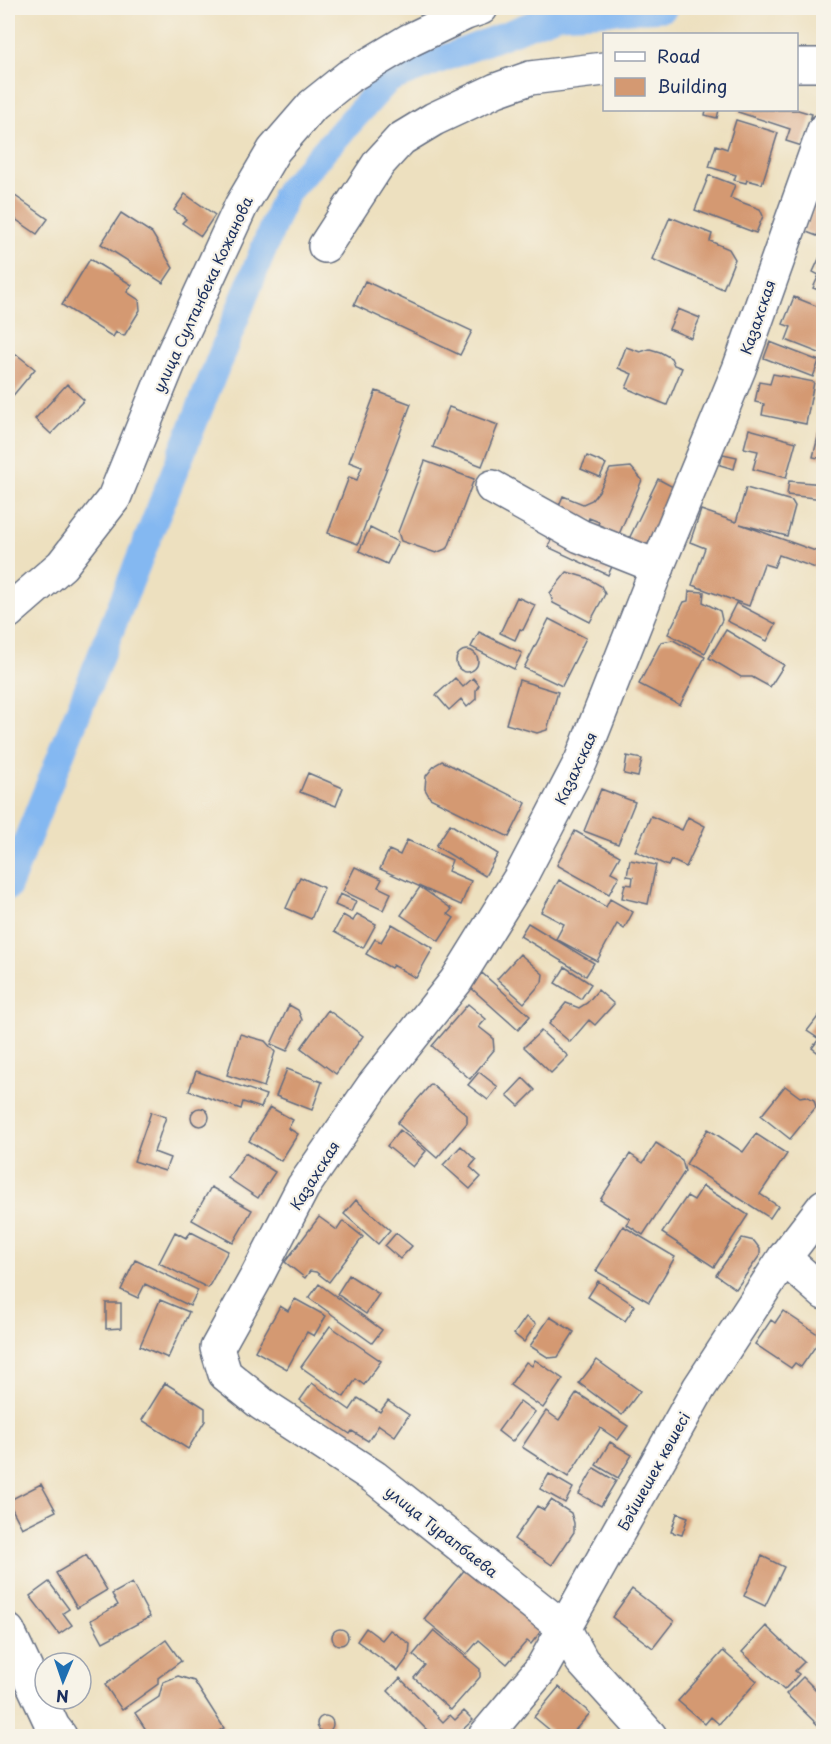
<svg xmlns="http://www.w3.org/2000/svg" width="831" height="1744" viewBox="0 0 831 1744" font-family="'Playpen Sans',sans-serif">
  <rect width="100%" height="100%" fill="#f7f3e8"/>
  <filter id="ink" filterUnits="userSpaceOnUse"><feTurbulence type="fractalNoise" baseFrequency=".0167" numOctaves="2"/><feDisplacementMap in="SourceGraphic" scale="12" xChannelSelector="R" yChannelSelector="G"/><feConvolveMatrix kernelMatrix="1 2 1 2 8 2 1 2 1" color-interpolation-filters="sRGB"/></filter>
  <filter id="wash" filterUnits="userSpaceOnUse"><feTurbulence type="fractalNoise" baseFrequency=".008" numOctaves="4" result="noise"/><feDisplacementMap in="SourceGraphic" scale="24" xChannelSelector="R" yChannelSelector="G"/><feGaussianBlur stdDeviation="1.35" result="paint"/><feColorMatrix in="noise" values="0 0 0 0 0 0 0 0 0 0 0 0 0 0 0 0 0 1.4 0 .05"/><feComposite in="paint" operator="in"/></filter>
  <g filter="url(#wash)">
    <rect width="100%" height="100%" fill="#ede0bf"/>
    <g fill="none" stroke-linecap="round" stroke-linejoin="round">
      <path stroke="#84b8f1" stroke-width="27" d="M 8,887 L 286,193 L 388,80 L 559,14 L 664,8"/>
    </g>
    <g id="blocks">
      <path fill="#d49972" d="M 706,110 L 719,110 L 717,118 L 705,115 Z
        M 739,110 L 798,110 L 812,114 L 802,146 L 786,141 L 790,129 L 738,112 Z
        M 736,120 L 778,133 L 762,184 L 747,180 L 746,183 L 734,180 L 736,175 L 709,167 L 716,145 L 727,149 Z
        M 709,175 L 735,185 L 730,198 L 760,209 L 763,216 L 756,233 L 695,210 Z
        M 8,191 L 48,219 L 37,234 L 15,219 L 8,229 Z
        M 185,194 L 215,215 L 201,236 L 182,223 L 186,219 L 174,210 Z
        M 815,202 L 824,205 L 824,221 L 817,236 L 804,231 Z
        M 121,213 L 152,233 L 173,268 L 163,283 L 101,244 Z
        M 670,217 L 712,234 L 710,241 L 729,249 L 735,259 L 723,289 L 652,259 Z
        M 824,248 L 824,292 L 813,288 L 819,275 L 813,272 Z
        M 90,259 L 132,285 L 127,292 L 139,300 L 140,310 L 124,336 L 116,332 L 113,337 L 62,305 Z
        M 365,281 L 472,331 L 460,355 L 354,305 Z
        M 794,297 L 824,309 L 824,355 L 786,340 L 791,327 L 783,324 Z
        M 678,309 L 700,318 L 691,338 L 669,329 Z
        M 770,342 L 819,361 L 813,377 L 764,358 Z
        M 626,347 L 640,352 L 650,349 L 660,352 L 671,358 L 674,365 L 682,368 L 667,405 L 626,388 L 632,374 L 618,368 Z
        M 16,354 L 35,369 L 11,398 L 8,395 L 8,365 Z
        M 773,374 L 814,382 L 806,424 L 762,415 L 764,404 L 755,402 L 759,382 L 770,384 Z
        M 67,384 L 84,400 L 51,434 L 35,419 Z
        M 376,391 L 411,404 L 358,544 L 328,533 L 349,477 L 357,480 L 362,467 L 349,462 Z
        M 449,407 L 498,425 L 482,466 L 433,447 Z
        M 749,429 L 796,442 L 786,478 L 753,469 L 758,451 L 744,448 Z
        M 820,429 L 824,430 L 824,459 L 813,457 Z
        M 723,454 L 737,457 L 734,469 L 720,465 Z
        M 587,456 L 606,464 L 600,477 L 581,469 Z
        M 425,461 L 474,479 L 448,548 L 436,553 L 401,541 L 398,532 Z
        M 631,467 L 642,480 L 617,539 L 596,530 L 599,522 L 589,518 L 585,528 L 555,515 L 563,496 L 583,504 L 592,500 L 599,491 L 610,469 Z
        M 658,479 L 675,488 L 644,552 L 627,543 Z
        M 789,481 L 824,484 L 824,499 L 787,495 Z
        M 746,488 L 792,501 L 795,506 L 787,536 L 740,524 L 824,554 L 824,571 L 779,555 L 774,567 L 764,564 L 749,606 L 692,585 L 705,548 L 690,542 L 701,510 L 736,522 Z
        M 370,528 L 398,542 L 387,564 L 359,551 Z
        M 556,529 L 616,558 L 608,575 L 548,547 Z
        M 567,572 L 587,578 L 601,586 L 605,594 L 590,622 L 553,603 L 550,593 Z
        M 689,591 L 704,592 L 703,602 L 720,611 L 722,620 L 705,653 L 668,634 L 684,602 L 688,601 Z
        M 517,597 L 535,605 L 523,630 L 520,629 L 515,640 L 500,633 Z
        M 736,603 L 776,624 L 767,641 L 727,621 Z
        M 549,619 L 586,638 L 562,686 L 524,668 Z
        M 726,630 L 784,665 L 770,687 L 752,677 L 741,677 L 709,658 Z
        M 479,632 L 522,653 L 514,669 L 471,647 Z
        M 673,640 L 705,657 L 680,705 L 639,684 L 661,642 Z
        M456 661a11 11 0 1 1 22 0a11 11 0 1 1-22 0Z
        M 455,678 L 463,687 L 473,678 L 479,685 L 476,690 L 476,699 L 467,707 L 461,699 L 449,710 L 436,695 Z
        M 519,680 L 558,692 L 547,730 L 537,733 L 506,724 Z
        M 627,756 L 642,759 L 638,777 L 624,774 Z
        M 442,761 L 526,803 L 509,837 L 430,798 L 425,789 L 426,776 L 435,765 Z
        M 308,773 L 343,788 L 336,806 L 300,792 Z
        M 601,789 L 635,802 L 618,844 L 584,831 Z
        M 651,816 L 682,830 L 688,817 L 705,826 L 686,867 L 671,860 L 668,866 L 635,851 Z
        M 450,824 L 498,854 L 485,876 L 436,846 Z
        M 575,831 L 620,856 L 611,872 L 619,876 L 609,894 L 557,865 Z
        M 407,840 L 452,860 L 448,871 L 471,881 L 461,905 L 380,869 L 389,850 L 400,855 Z
        M 630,860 L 656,865 L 648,904 L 622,898 L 625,884 L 632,885 L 633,877 L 627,876 Z
        M 355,867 L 382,879 L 378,887 L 391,893 L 383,910 L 343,891 Z
        M 300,877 L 324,888 L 311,919 L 286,908 Z
        M 559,880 L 606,907 L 610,899 L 633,912 L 624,929 L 617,924 L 597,961 L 556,939 L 564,924 L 541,912 Z
        M 420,887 L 452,909 L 448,914 L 454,918 L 439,941 L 401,915 Z
        M 340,894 L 356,901 L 351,912 L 335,905 Z
        M 357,914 L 376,924 L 363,948 L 334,932 L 343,915 L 353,921 Z
        M 528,923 L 594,963 L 586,976 L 520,936 Z
        M 392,924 L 433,948 L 416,978 L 393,965 L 391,968 L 366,954 L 375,939 L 381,942 Z
        M 520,954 L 543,974 L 542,982 L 524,1003 L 497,979 Z
        M 565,967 L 591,984 L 581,999 L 555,983 Z
        M 482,973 L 530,1016 L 518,1030 L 470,987 Z
        M 598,990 L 614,1004 L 595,1025 L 589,1020 L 570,1042 L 549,1024 L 566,1003 L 579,1008 L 587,1003 Z
        M 468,1004 L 486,1019 L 479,1027 L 493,1038 L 494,1050 L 470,1079 L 432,1046 Z
        M 289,1005 L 298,1010 L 302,1020 L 287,1051 L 271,1044 Z
        M 824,1009 L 824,1057 L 812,1048 L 819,1039 L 807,1031 Z
        M 328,1010 L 363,1036 L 336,1074 L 301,1048 Z
        M 541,1031 L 568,1056 L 551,1073 L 524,1047 Z
        M 240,1034 L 265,1041 L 275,1052 L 264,1087 L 227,1075 Z
        M 287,1069 L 322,1082 L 312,1110 L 276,1096 Z
        M 196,1071 L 266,1095 L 261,1108 L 243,1102 L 241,1109 L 189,1091 Z
        M 479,1072 L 498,1087 L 488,1100 L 468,1085 Z
        M 523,1078 L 535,1090 L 519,1106 L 507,1095 Z
        M 431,1084 L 467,1115 L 467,1123 L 437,1158 L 397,1123 Z
        M 785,1086 L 800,1097 L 806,1096 L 814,1100 L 816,1107 L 790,1139 L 761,1116 Z
        M 270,1107 L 293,1120 L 288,1128 L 298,1134 L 281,1161 L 249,1141 Z
        M191 1117a9 9 0 1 1 18 0a9 9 0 1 1-18 0Z
        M 151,1112 L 166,1117 L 154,1152 L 170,1158 L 165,1171 L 134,1161 Z
        M 708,1129 L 743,1152 L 756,1134 L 787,1154 L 760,1194 L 778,1206 L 770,1218 L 686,1164 Z
        M 400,1130 L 426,1151 L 413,1167 L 387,1146 Z
        M 656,1143 L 682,1160 L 685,1171 L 643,1235 L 626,1224 L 630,1219 L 600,1200 L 630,1154 L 643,1163 Z
        M 461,1146 L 476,1160 L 470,1167 L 481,1177 L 470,1189 L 443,1165 Z
        M 245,1153 L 275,1172 L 258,1198 L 228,1178 Z
        M 703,1186 L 748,1215 L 714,1267 L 662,1233 L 687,1196 L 694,1200 Z
        M 211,1187 L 252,1210 L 233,1243 L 192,1220 Z
        M 356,1200 L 390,1230 L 378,1244 L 344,1214 Z
        M 319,1217 L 337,1230 L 343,1221 L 363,1237 L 329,1282 L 316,1272 L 310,1271 L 305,1278 L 285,1262 Z
        M 623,1226 L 675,1257 L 649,1302 L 596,1271 Z
        M 175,1232 L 186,1238 L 191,1232 L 228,1251 L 208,1288 L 159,1263 Z
        M 396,1233 L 412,1246 L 400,1259 L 385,1246 Z
        M 742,1238 L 754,1241 L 760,1249 L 760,1255 L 736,1289 L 716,1275 Z
        M 135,1260 L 198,1290 L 190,1306 L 145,1284 L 138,1298 L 121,1290 Z
        M 349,1275 L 379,1294 L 366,1314 L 337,1294 Z
        M 598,1281 L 635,1306 L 625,1321 L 588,1297 Z
        M 319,1284 L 382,1330 L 372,1343 L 309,1298 Z
        M 295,1299 L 326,1316 L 314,1336 L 307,1332 L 287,1369 L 255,1351 L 280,1306 L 288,1311 Z
        M 160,1300 L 189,1312 L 168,1358 L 140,1346 Z
        M 106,1303 L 121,1303 L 121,1328 L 106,1329 Z
        M 783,1311 L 822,1337 L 801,1367 L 795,1363 L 791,1368 L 755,1344 L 771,1320 L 775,1323 Z
        M 526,1317 L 536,1324 L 524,1342 L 514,1334 Z
        M 550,1317 L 574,1332 L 558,1357 L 549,1358 L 530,1346 Z
        M 330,1326 L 381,1361 L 364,1385 L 356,1379 L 344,1397 L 301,1367 Z
        M 535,1360 L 563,1379 L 543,1408 L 510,1385 L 526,1362 L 532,1366 Z
        M 597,1360 L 640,1391 L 622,1415 L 579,1383 Z
        M 165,1383 L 205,1408 L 205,1421 L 188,1449 L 142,1420 Z
        M 312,1383 L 350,1410 L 358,1398 L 380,1412 L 388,1401 L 409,1415 L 395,1436 L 379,1425 L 368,1441 L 352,1431 L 350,1434 L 300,1400 Z
        M 577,1393 L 628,1426 L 618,1440 L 600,1428 L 568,1477 L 522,1447 L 546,1411 L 559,1420 Z
        M 520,1401 L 535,1412 L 512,1442 L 498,1431 Z
        M 610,1442 L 632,1455 L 618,1478 L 596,1465 Z
        M 594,1468 L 616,1481 L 601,1506 L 579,1494 Z
        M 549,1474 L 573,1488 L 565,1503 L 540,1489 Z
        M 41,1484 L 56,1511 L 22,1528 L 8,1501 Z
        M 551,1500 L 571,1513 L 574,1523 L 574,1532 L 552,1565 L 514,1539 L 537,1506 L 544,1510 Z
        M 677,1513 L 688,1517 L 682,1535 L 671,1532 Z
        M 86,1555 L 107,1590 L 77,1608 L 56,1573 Z
        M 762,1556 L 784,1567 L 765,1606 L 744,1596 Z
        M 471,1562 L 541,1631 L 531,1644 L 527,1641 L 507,1664 L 479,1640 L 467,1654 L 424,1619 Z
        M 49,1582 L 69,1609 L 63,1613 L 72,1625 L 59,1634 L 30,1596 Z
        M 132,1583 L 150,1617 L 103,1642 L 91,1620 L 118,1605 L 112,1594 Z
        M 632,1589 L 674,1621 L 653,1648 L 612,1617 Z
        M 766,1626 L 804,1662 L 795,1671 L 799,1674 L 784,1690 L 742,1652 Z
        M 366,1628 L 382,1640 L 390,1630 L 410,1644 L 409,1656 L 398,1671 L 357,1641 Z
        M332 1637a8 8 0 1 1 16 0a8 8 0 1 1-16 0Z
        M 434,1630 L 480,1669 L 480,1677 L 451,1710 L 414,1678 L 425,1665 L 413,1655 Z
        M 166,1640 L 181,1661 L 158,1678 L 158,1684 L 122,1710 L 105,1685 Z
        M 723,1651 L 757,1681 L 719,1724 L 711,1717 L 705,1724 L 678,1701 Z
        M 178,1676 L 194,1681 L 224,1728 L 211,1736 L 150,1736 L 135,1713 L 159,1697 L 163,1682 Z
        M 803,1677 L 824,1698 L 824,1726 L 821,1728 L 786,1694 Z
        M 400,1678 L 443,1722 L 450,1715 L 455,1720 L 464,1711 L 473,1720 L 456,1736 L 433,1736 L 388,1691 Z
        M 559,1687 L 590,1713 L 570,1736 L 557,1736 L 534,1717 Z
        M317 1724a8 8 0 1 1 16 0a8 8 0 1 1-16 0Z"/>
    </g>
  </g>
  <g filter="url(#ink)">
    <use href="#blocks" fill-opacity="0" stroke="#646d80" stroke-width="1.5"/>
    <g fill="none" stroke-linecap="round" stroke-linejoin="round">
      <defs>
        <path id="minor" d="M 796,65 L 824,65
          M 325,246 L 379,163 L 401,139 L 434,119 L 496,90 L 530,78 L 604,69
          M 492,487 L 580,536 L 658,567
          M 8,612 L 62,565 L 114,498 L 171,358 L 241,206 L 274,150 L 313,105 L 348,77 L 410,40 L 466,13 L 481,8
          M 784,1258 L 824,1293
          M 8,1631 L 53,1727 L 60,1736
          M 485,1736 L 542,1668 L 699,1388 L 784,1258 L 824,1206
          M 650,1736 L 582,1661 L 564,1628 L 374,1477 L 262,1404 L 225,1374 L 217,1348 L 257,1276 L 303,1187 L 373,1086 L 456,981 L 520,878 L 581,761 L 659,563 L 739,369 L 824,130"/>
      </defs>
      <use href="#minor" stroke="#646d80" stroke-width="36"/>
      <use href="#minor" stroke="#fff" stroke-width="33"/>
    </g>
  </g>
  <g text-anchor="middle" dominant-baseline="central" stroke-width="4.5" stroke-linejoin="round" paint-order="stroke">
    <g font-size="15" fill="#1b2f5e" stroke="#f7f3e8">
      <text transform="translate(202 294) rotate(-65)">улица Султанбека Кожанова</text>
      <text transform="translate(757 317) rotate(-71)">Казахская</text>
      <text transform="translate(575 768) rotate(-65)">Казахская</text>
      <text transform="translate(314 1175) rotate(-58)">Казахская</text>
      <text transform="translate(653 1471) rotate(-61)">Бәйшешек көшесі</text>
      <text transform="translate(442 1531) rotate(38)">улица Турапбаева</text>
    </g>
  </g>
  <rect width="831" height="1744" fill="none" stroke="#f7f3e8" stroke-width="30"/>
  <rect x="603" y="33" width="195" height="78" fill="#f7f3e8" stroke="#9fa5b1" stroke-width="1.5"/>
  <rect x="615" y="52" width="30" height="9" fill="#ffffff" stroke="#9fa5b1" stroke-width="1.5"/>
  <text x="657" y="63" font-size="18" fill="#1b2f5e">Road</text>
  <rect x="615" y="78" width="30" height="18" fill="#d49972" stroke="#9fa5b1" stroke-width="1.5"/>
  <text x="657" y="93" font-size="18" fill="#1b2f5e">Building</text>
  <g transform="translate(63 1681) rotate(182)"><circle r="28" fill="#f7f3e8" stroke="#9fa5b1" stroke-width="1.5"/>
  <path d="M0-4.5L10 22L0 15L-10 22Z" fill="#1f6fb2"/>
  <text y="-9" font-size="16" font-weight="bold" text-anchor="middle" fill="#1b2f5e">N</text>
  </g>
</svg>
